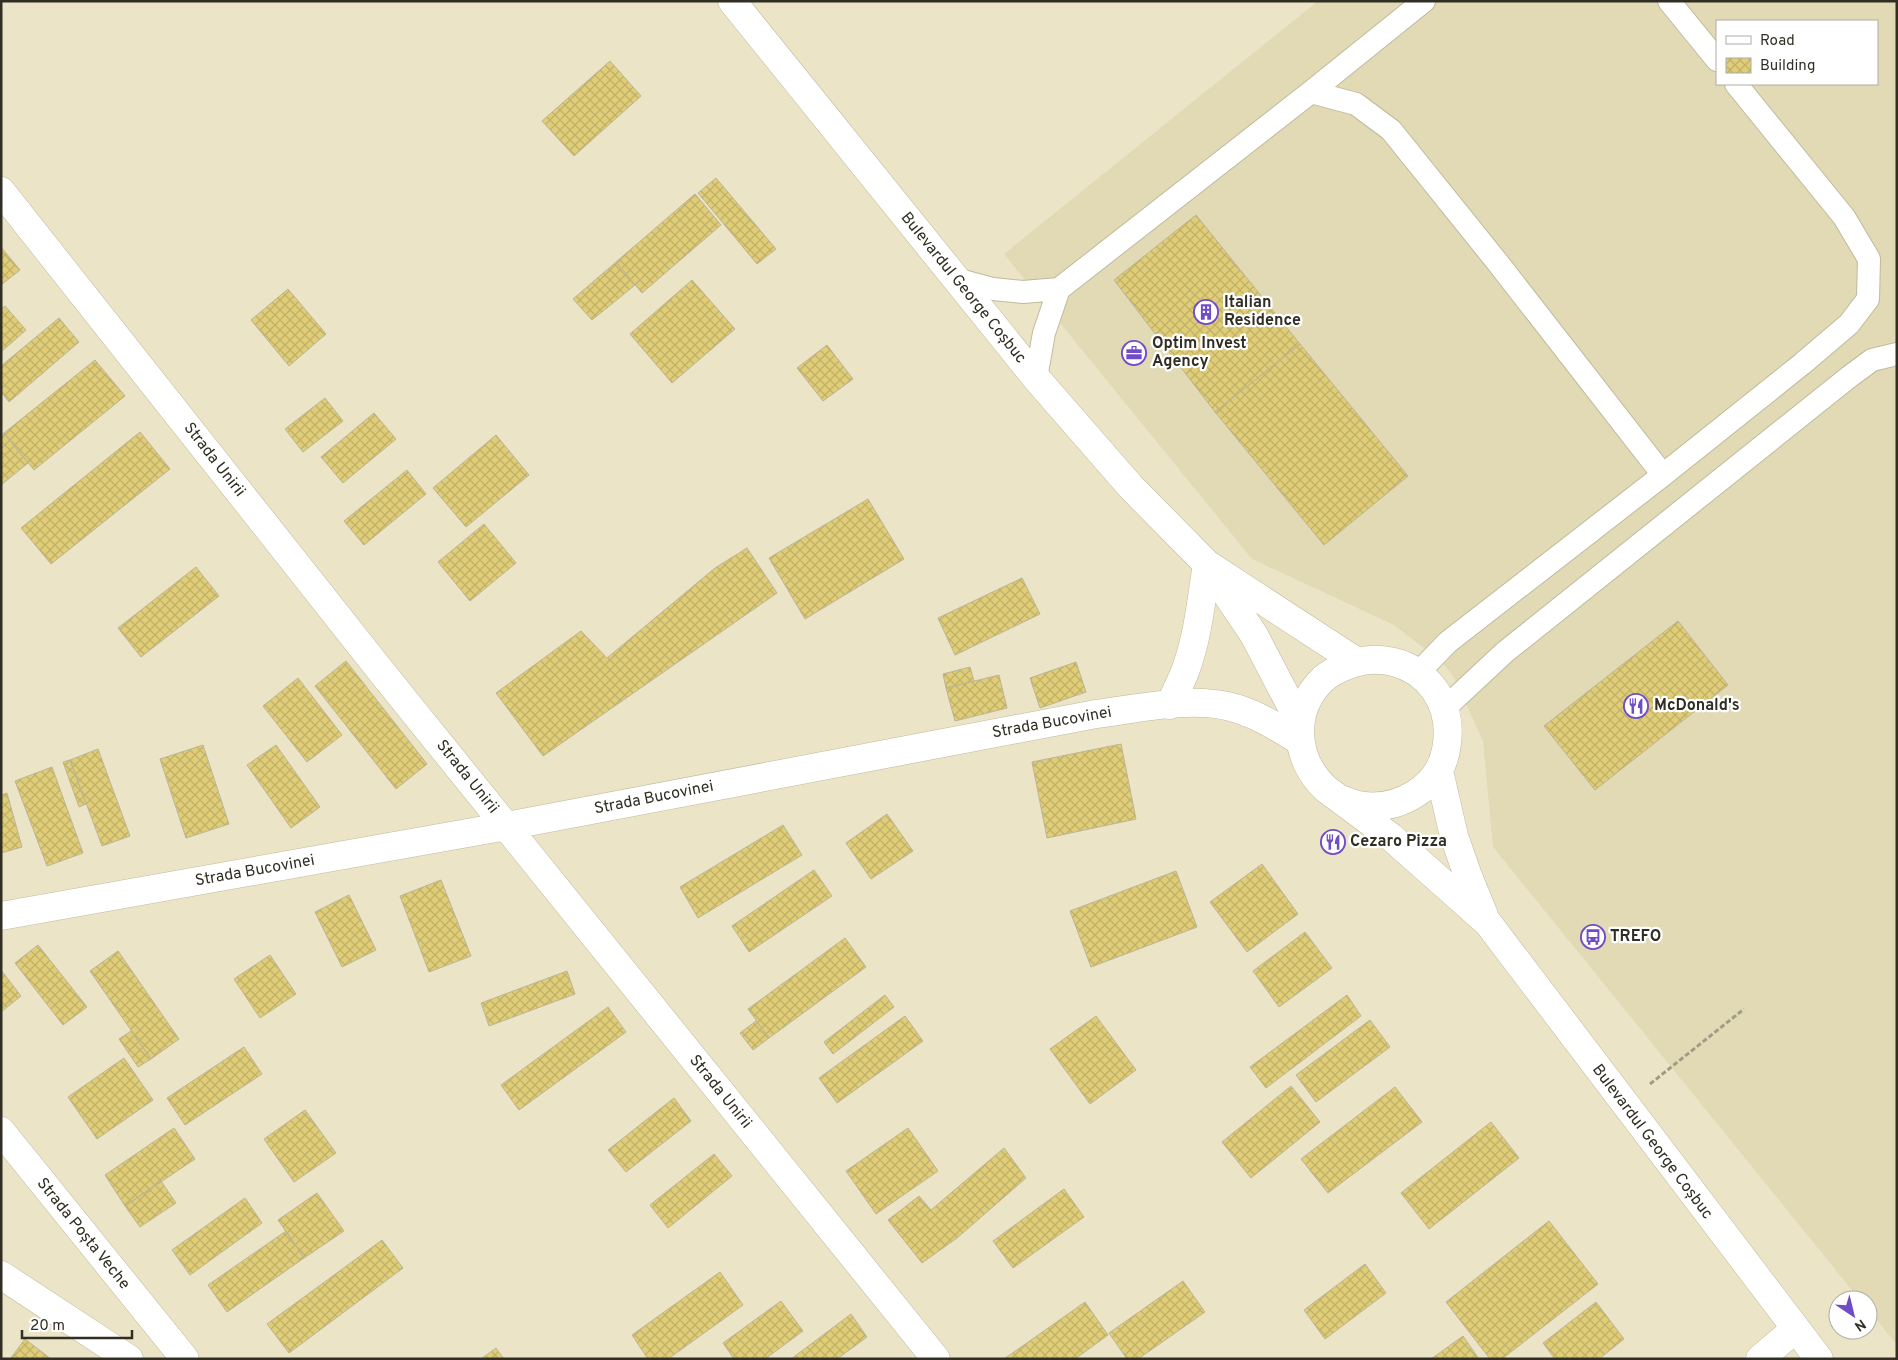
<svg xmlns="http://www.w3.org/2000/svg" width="1898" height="1360" viewBox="0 0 1898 1360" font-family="Overpass,sans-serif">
  <defs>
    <pattern id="building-cross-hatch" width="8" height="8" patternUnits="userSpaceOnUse" patternTransform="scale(1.25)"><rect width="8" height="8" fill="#e0cd78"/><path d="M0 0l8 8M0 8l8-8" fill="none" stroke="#c1b068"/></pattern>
  </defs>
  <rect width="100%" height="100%" fill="#ebe4c7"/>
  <path fill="#e1dab5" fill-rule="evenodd" d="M 1318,1 L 1897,1 L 1897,1345 L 1868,1309 L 1868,1300 L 1860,1300 L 1493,847 L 1483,741 L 1454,677 L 1442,662 L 1394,625 L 1252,559 L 1004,254 ZM 1717,21 L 1877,21 L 1877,84 L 1717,84 Z"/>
  <path fill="url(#building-cross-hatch)" stroke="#bbb598" d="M 610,61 L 641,96 L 574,156 L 542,121 Z
    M 716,178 L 776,249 L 757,264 L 698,193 Z
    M 695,194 L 721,225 L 642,293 L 616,262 Z
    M 1196,215 L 1300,344 L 1215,412 L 1114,280 Z
    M 1,247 L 20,270 L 1,285 Z
    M 616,262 L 635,285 L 592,320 L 573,299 Z
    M 692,280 L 735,329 L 672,383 L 630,334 Z
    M 288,289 L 326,334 L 289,366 L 251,320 Z
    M 5,306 L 26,330 L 1,352 L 1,309 Z
    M 59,318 L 79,342 L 9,402 L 1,392 L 1,366 Z
    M 1300,344 L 1408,476 L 1324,545 L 1215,412 Z
    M 827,345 L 853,379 L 823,401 L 797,368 Z
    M 95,360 L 125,396 L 34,470 L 4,433 Z
    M 325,398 L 343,421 L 303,452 L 285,429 Z
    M 374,413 L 396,439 L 343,483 L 321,457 Z
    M 140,432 L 170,469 L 51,564 L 21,528 Z
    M 4,433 L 28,463 L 1,485 L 1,435 Z
    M 496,435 L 529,475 L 466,527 L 433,488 Z
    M 407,470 L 426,494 L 364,545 L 344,521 Z
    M 868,499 L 904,559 L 805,619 L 769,558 Z
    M 484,524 L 516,563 L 470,601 L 438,562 Z
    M 747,548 L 777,593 L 543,756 L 496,693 L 581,631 L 607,658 L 715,568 Z
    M 196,567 L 219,596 L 141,657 L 118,628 Z
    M 1022,578 L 1040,614 L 955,655 L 938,618 Z
    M 1678,621 L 1728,685 L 1595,790 L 1544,726 Z
    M 346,661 L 427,764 L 396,789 L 315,686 Z
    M 1076,662 L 1086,692 L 1040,708 L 1030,678 Z
    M 970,667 L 974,681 L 946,688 L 943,674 Z
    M 999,675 L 1007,708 L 955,721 L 946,688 Z
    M 298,678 L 342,735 L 307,762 L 263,706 Z
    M 1121,744 L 1136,819 L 1047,838 L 1032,762 Z
    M 203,745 L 229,824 L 186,838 L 160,759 Z
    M 276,745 L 320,807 L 291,828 L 247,765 Z
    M 98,749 L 130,836 L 102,846 L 70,760 Z
    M 70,760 L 86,804 L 79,807 L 63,762 Z
    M 52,767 L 83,853 L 47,866 L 15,781 Z
    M 7,793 L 22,847 L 1,853 L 1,795 Z
    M 887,814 L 913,851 L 871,879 L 846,843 Z
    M 783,825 L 802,855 L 698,918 L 680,887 Z
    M 1262,864 L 1298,914 L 1247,952 L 1210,902 Z
    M 814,870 L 832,896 L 749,952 L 732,926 Z
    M 1176,871 L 1197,927 L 1091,967 L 1070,911 Z
    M 441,880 L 471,956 L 429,972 L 400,896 Z
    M 349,895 L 376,950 L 342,967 L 315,912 Z
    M 1305,932 L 1332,968 L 1279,1007 L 1253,971 Z
    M 845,938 L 866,967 L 769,1038 L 748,1009 Z
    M 38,945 L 87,1007 L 63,1025 L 15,963 Z
    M 118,951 L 179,1039 L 151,1059 L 90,971 Z
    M 270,955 L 296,994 L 260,1018 L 234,979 Z
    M 1,970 L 21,996 L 1,1012 Z
    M 567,971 L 575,994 L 489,1026 L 481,1003 Z
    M 885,995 L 894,1007 L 833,1054 L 824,1042 Z
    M 1347,995 L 1361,1016 L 1266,1088 L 1250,1067 Z
    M 608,1007 L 626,1032 L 519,1110 L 501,1085 Z
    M 905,1016 L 923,1041 L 837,1103 L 819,1078 Z
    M 1096,1016 L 1136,1070 L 1090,1104 L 1050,1049 Z
    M 1370,1020 L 1390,1047 L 1316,1102 L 1296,1075 Z
    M 756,1021 L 769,1038 L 753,1050 L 740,1033 Z
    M 131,1031 L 151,1059 L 138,1067 L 119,1039 Z
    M 244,1047 L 262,1074 L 185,1125 L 167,1098 Z
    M 124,1058 L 153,1100 L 97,1139 L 68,1097 Z
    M 1291,1086 L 1320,1122 L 1251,1178 L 1222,1142 Z
    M 1395,1087 L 1422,1122 L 1328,1193 L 1301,1159 Z
    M 674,1098 L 691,1121 L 626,1172 L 608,1150 Z
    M 305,1110 L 336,1153 L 294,1182 L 264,1139 Z
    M 1491,1122 L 1519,1158 L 1429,1229 L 1401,1193 Z
    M 174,1128 L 195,1159 L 125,1206 L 105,1175 Z
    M 908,1128 L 938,1171 L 876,1214 L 846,1171 Z
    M 1004,1148 L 1026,1178 L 957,1238 L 922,1263 L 888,1220 L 919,1196 L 931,1210 Z
    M 714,1154 L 732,1176 L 668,1228 L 650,1205 Z
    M 161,1181 L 176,1203 L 140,1227 L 125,1206 Z
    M 1064,1189 L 1084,1217 L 1013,1268 L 993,1241 Z
    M 317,1193 L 344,1231 L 304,1258 L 278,1220 Z
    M 245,1198 L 262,1223 L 190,1275 L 172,1250 Z
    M 1549,1221 L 1598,1284 L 1502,1359 L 1490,1359 L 1446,1302 Z
    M 286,1231 L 304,1258 L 227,1312 L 208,1285 Z
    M 382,1240 L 403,1268 L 289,1353 L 267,1324 Z
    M 1365,1264 L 1386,1293 L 1325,1339 L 1304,1310 Z
    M 720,1272 L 743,1305 L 668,1359 L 648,1359 L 632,1335 Z
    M 1183,1281 L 1205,1312 L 1138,1359 L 1127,1359 L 1109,1333 Z
    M 781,1301 L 803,1331 L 765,1359 L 734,1359 L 723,1343 Z
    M 1085,1302 L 1108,1335 L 1075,1359 L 1004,1359 Z
    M 1596,1302 L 1624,1339 L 1599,1359 L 1555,1359 L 1543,1343 Z
    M 851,1314 L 867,1337 L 837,1359 L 791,1359 Z
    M 1463,1336 L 1479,1359 L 1431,1359 Z
    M 25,1339 L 51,1359 L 10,1359 Z
    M 496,1348 L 504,1359 L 481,1359 Z"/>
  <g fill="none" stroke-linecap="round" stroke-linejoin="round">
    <defs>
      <path id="service" d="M 1669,1 L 1717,60
        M 1311,92 L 1356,104 L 1391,130 L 1498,263 L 1663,475
        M 956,279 L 993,289 L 1023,292 L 1059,289 L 1044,333 L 1036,378
        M 1059,289 L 1311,92 L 1424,1
        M 1418,673 L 1448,642 L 1663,475 L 1802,364 L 1849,324 L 1868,299 L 1869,259 L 1844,217 L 1736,84
        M 1445,708 L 1505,652 L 1849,377 L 1872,360 L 1897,354"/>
      <path id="minor" d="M 1,191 L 384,675 L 936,1359
        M 1,1131 L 185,1359
        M 1,1275 L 129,1359
        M 1760,1359 L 1795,1329"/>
      <path id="tertiary" d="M 1,916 L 507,826 L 1096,714 C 1137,709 1187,697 1227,706 C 1254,712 1277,727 1300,741"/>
      <path id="primary" d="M 732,1 L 1036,378 L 1131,487 L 1207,564 L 1357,662
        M 1213,574 L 1254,635 L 1300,723
        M 1170,705 C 1174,695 1180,684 1184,674 C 1198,639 1201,601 1207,564
        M 1439,771 L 1454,836 L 1468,876 L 1484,915
        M 1338,798 C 1346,801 1355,805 1363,806 C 1399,810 1439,788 1446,750 C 1450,729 1447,707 1434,689 C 1413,661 1378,653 1346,666 C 1338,669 1330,673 1323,679 C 1290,711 1294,759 1326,789 L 1391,837 L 1488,923 L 1819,1359"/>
    </defs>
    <use href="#service" stroke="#bfba9d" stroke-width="24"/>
    <use href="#minor" stroke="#bfba9d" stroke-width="29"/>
    <use href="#tertiary" stroke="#bfba9d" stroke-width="29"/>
    <use href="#primary" stroke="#bfba9d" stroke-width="29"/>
    <path stroke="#a19c86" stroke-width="3" stroke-dasharray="5 2.5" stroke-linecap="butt" d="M 1650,1084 L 1744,1009"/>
    <use href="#service" stroke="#fff" stroke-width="22"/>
    <use href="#minor" stroke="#fff" stroke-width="28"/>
    <use href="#tertiary" stroke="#fff" stroke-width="28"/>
    <use href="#primary" stroke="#fff" stroke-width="28"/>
  </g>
  <defs>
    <symbol id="building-ring" viewBox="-11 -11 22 22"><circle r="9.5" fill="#fff" stroke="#704dc6" stroke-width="1.5"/><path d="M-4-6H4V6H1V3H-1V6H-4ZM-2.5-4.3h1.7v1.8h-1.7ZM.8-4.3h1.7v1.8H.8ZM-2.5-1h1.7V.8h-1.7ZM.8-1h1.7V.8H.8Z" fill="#704dc6"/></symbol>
    <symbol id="office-ring" viewBox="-11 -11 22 22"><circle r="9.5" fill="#fff" stroke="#704dc6" stroke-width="1.5"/><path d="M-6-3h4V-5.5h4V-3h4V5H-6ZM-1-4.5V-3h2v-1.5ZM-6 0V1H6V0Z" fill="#704dc6"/></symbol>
    <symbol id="restaurant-ring" viewBox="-11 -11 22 22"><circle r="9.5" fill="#fff" stroke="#704dc6" stroke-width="1.5"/><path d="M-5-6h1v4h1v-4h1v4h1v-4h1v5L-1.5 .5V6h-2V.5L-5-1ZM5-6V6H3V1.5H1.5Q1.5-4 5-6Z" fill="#704dc6"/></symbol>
    <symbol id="bus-ring" viewBox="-11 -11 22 22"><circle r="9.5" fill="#fff" stroke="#704dc6" stroke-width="1.5"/><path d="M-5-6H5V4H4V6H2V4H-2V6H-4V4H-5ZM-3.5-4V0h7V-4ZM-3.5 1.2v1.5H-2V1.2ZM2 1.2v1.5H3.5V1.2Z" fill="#704dc6"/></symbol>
  </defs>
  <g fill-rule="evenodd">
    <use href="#building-ring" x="1192" y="298" width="28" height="28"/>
    <use href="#office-ring" x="1120" y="339" width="28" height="28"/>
    <use href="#restaurant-ring" x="1622" y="692" width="28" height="28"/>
    <use href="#restaurant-ring" x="1319" y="828" width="28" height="28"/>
    <use href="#bus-ring" x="1579" y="923" width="28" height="28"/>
  </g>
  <g text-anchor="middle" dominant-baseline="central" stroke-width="4.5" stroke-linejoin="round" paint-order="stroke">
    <g font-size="16" fill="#312f23" stroke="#fff">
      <text transform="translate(963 288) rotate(51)">Bulevardul George Coșbuc</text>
      <text transform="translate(214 460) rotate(52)">Strada Unirii</text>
      <text transform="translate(1052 723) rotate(-10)">Strada Bucovinei</text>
      <text transform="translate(467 777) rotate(51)">Strada Unirii</text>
      <text transform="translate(654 798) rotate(-11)">Strada Bucovinei</text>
      <text transform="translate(255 871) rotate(-10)">Strada Bucovinei</text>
      <text transform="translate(720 1092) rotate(51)">Strada Unirii</text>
      <text transform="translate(1652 1142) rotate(53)">Bulevardul George Coșbuc</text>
      <text transform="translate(83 1234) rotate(51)">Strada Poșta Veche</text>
    </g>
    <g font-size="16" font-weight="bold" fill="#312f23" stroke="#fff" text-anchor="start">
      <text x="1224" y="303">Italian<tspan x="1224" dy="18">Residence</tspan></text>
      <text x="1152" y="344">Optim Invest<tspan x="1152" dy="18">Agency</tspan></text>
      <text x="1654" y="706">McDonald's</text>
      <text x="1350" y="842">Cezaro Pizza</text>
      <text x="1610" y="937">TREFO</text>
    </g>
  </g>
  <rect width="1898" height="1360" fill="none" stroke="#312f23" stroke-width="5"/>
  <rect x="1716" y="20" width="162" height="65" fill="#ffffff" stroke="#adaca7"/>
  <rect x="1726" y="36" width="25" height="8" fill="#ffffff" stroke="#adaca7"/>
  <text x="1760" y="45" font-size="15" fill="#312f23">Road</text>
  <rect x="1726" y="58" width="25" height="15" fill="url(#building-cross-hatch)" stroke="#adaca7"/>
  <text x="1760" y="70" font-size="15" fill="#312f23">Building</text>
  <g transform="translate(1853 1315) rotate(145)"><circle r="24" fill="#ffffff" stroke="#adaca7"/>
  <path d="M0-4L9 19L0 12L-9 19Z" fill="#704dc6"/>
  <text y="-8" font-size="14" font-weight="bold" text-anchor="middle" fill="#312f23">N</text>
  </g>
  <path d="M22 1330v8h110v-8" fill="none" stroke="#312f23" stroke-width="2.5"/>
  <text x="30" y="1330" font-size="15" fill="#312f23" stroke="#ffffff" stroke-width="4" paint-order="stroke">20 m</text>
</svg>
